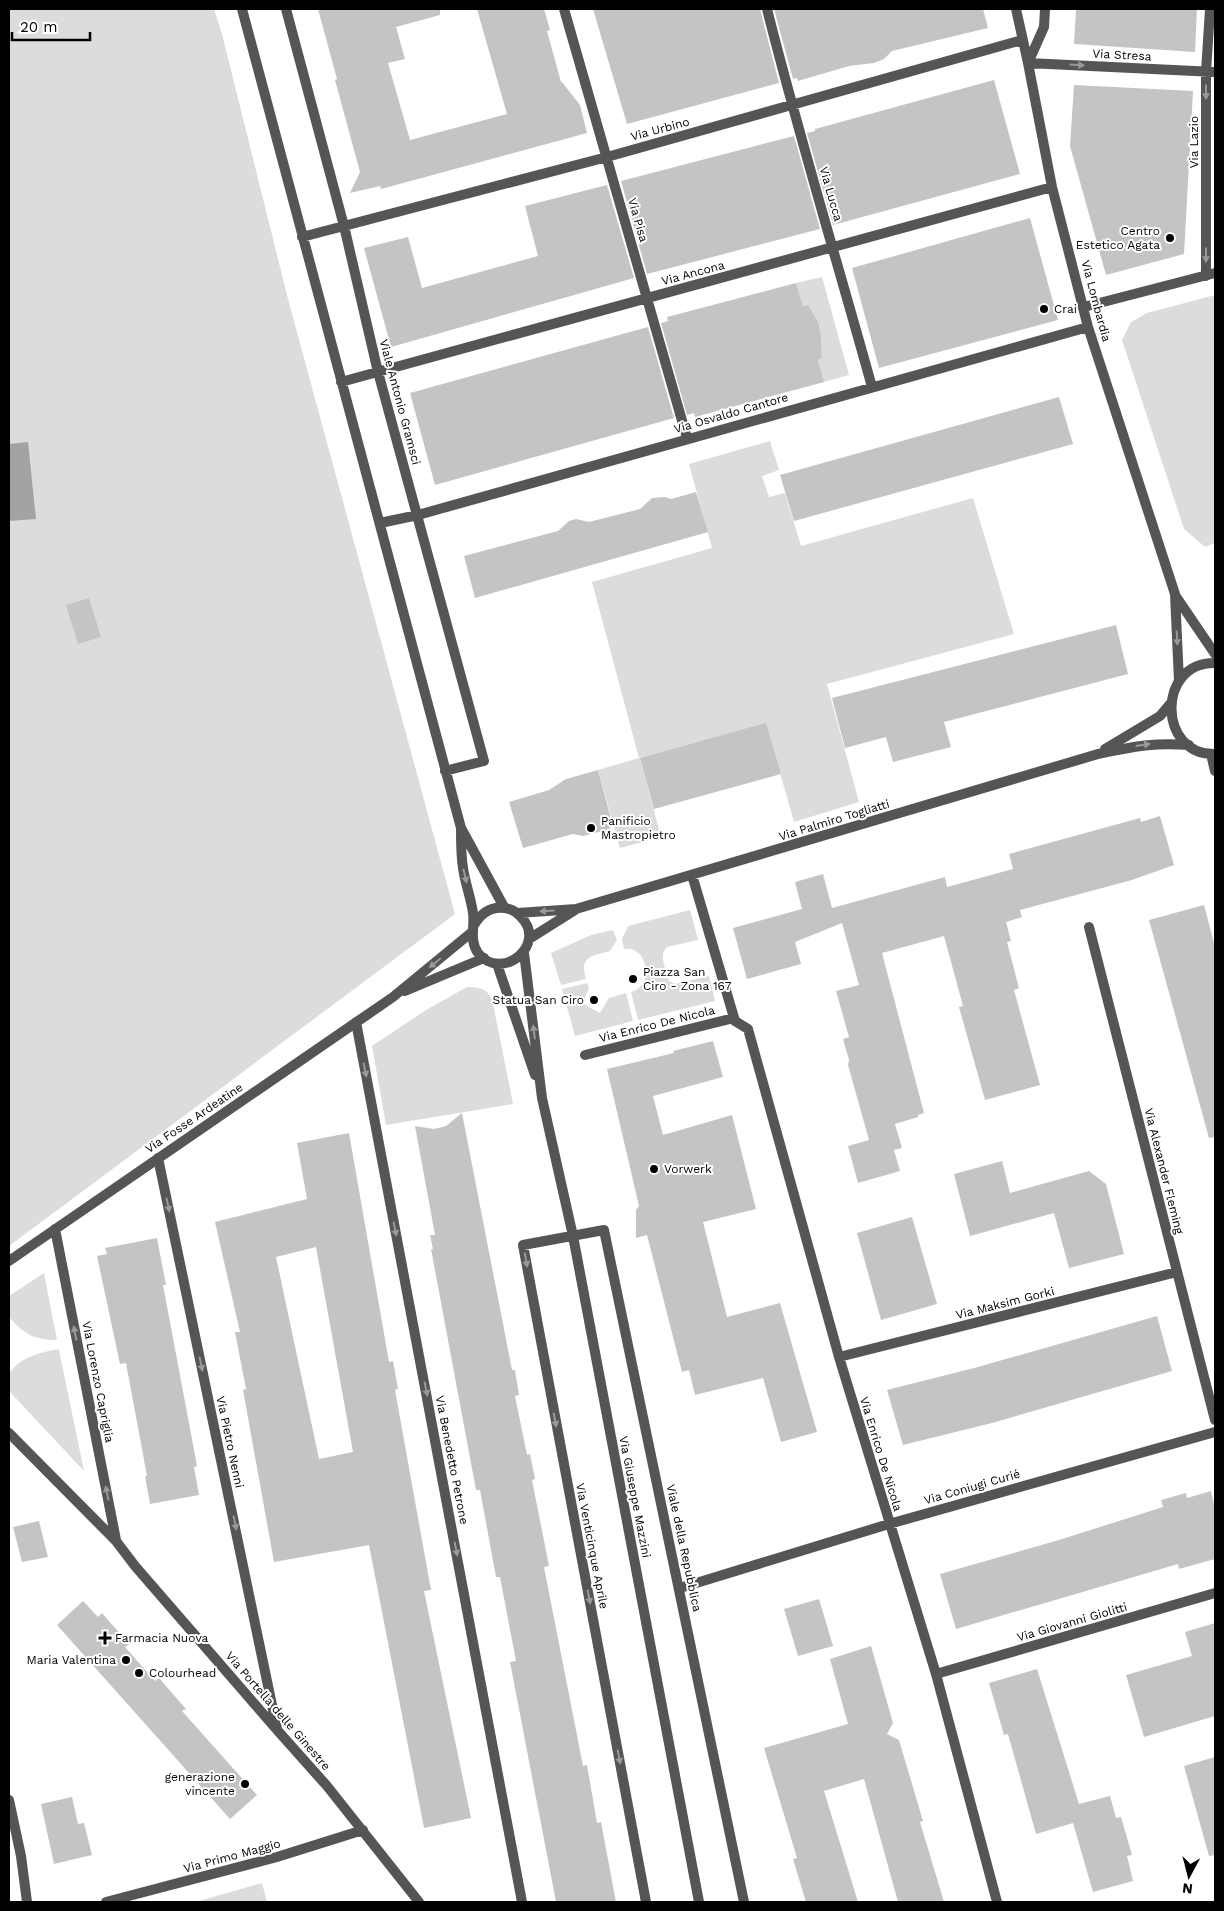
<svg xmlns="http://www.w3.org/2000/svg" width="1224" height="1911" viewBox="0 0 1224 1911" font-family="'Work Sans',sans-serif">
  <rect width="100%" height="100%" fill="#fff"/>
  <path fill="#dcdcdc" d="M 9,9 L 214,9 L 222,34 L 288,299 L 455,914 L 9,1246 Z
    M 822,277 L 849,375 L 824,382 L 818,360 L 822,358 L 821,336 L 819,324 L 803,306 L 796,283 Z
    M 1215,295 L 1215,543 L 1205,547 L 1184,529 L 1122,340 L 1131,322 L 1147,313 Z
    M 770,441 L 779,470 L 762,476 L 769,497 L 785,493 L 801,546 L 973,498 L 1014,634 L 827,684 L 859,802 L 794,822 L 766,724 L 640,758 L 661,837 L 620,848 L 598,770 L 639,758 L 592,582 L 712,548 L 689,464 Z
    M 690,910 L 698,940 L 667,947 C 658,955 666,970 669,981 L 675,984 L 709,976 L 715,1001 L 638,1020 L 631,992 C 654,987 649,945 624,949 L 622,939 L 628,926 Z
    M 613,930 L 617,940 L 610,951 C 592,956 579,956 586,979 L 561,985 L 551,953 L 591,935 Z
    M 587,983 L 589,988 L 582,1003 L 600,1013 L 609,998 L 626,993 L 633,1021 L 575,1036 L 562,989 Z
    M 467,987 C 479,987 486,988 492,999 L 513,1104 L 386,1125 L 372,1046 L 426,1010 Z
    M 44,1273 L 57,1340 C 34,1340 24,1334 9,1317 L 9,1296 Z
    M 59,1349 L 59,1350 L 84,1471 L 9,1391 C 9,1386 7,1379 9,1375 C 17,1357 43,1352 59,1349 Z
    M 262,1883 L 267,1902 L 195,1902 Z"/>
  <path fill="#a3a3a3" d="M 28,442 L 36,519 L 9,521 L 9,444 Z"/>
  <path fill="#c4c4c4" fill-rule="evenodd" d="M 318,9 L 440,9 L 440,15 L 396,27 L 405,59 L 388,63 L 410,140 L 507,114 L 477,9 L 544,9 L 550,30 L 547,31 L 561,82 L 562,82 L 580,105 L 587,133 L 381,189 L 380,186 L 350,193 L 360,172 L 335,80 L 337,79 Z
    M 593,9 L 760,9 L 779,83 L 627,124 Z
    M 774,9 L 983,9 L 988,28 L 892,51 L 884,59 L 874,63 L 849,66 L 798,81 L 797,78 L 793,79 Z
    M 1076,9 L 1197,9 L 1195,52 L 1074,44 Z
    M 994,80 L 1020,174 L 833,225 L 807,133 L 815,131 L 815,129 Z
    M 1074,85 L 1193,91 L 1184,254 L 1106,275 L 1070,146 Z
    M 794,136 L 820,229 L 647,274 L 621,181 Z
    M 607,185 L 634,278 L 391,347 L 364,248 L 408,237 L 422,288 L 538,256 L 525,206 Z
    M 1030,218 L 1058,320 L 879,368 L 852,268 Z
    M 796,283 L 803,306 L 808,305 L 819,324 L 821,336 L 822,358 L 818,360 L 824,382 L 695,417 L 694,413 L 687,415 L 661,323 L 668,321 L 667,317 Z
    M 648,327 L 674,418 L 435,485 L 410,393 Z
    M 1059,397 L 1073,444 L 794,521 L 780,475 Z
    M 696,492 L 708,532 L 475,598 L 464,556 L 558,531 L 569,521 L 576,519 L 589,522 L 640,509 L 652,498 L 665,497 L 671,499 Z
    M 89,598 L 101,637 L 78,644 L 66,605 Z
    M 1116,625 L 1128,674 L 944,722 L 951,747 L 893,762 L 886,737 L 845,748 L 832,698 Z
    M 766,723 L 781,774 L 654,809 L 640,758 Z
    M 598,770 L 611,819 L 608,819 L 610,829 L 583,836 L 573,834 L 523,848 L 509,802 L 549,790 L 566,779 Z
    M 1160,816 L 1174,865 L 1132,880 L 1020,910 L 1022,917 L 1006,922 L 1011,941 L 1007,942 L 1019,988 L 1014,990 L 1040,1085 L 985,1100 L 959,1007 L 963,1006 L 944,936 L 882,953 L 924,1113 L 918,1115 L 918,1117 L 895,1124 L 902,1148 L 894,1150 L 900,1171 L 858,1183 L 848,1146 L 869,1140 L 848,1065 L 849,1060 L 843,1039 L 849,1037 L 836,991 L 859,985 L 842,923 L 795,942 L 801,964 L 747,979 L 733,928 L 802,909 L 795,882 L 823,874 L 832,908 L 945,877 L 947,887 L 1013,869 L 1009,854 L 1140,818 L 1141,822 Z
    M 1204,905 L 1215,947 L 1215,1137 L 1209,1138 L 1149,920 Z
    M 713,1041 L 723,1077 L 653,1096 L 663,1135 L 732,1115 L 756,1209 L 703,1222 L 727,1317 L 780,1303 L 817,1432 L 781,1442 L 763,1378 L 695,1395 L 689,1370 L 682,1372 L 647,1235 L 636,1238 L 636,1210 L 639,1206 L 607,1069 L 674,1053 L 673,1051 Z
    M 462,1113 L 512,1370 L 515,1370 L 519,1395 L 515,1396 L 527,1455 L 530,1454 L 535,1479 L 532,1480 L 549,1566 L 544,1567 L 583,1766 L 587,1765 L 597,1823 L 601,1822 L 616,1902 L 556,1902 L 510,1662 L 516,1661 L 500,1577 L 496,1577 L 480,1490 L 476,1490 L 431,1249 L 433,1249 L 430,1235 L 435,1235 L 415,1126 L 434,1129 L 446,1126 Z
    M 349,1133 L 389,1362 L 393,1361 L 398,1389 L 395,1390 L 431,1590 L 424,1591 L 471,1818 L 424,1828 L 369,1545 L 274,1562 L 243,1390 L 246,1389 L 235,1332 L 240,1332 L 215,1222 L 307,1199 L 297,1143 ZM 316,1247 L 353,1452 L 319,1459 L 276,1257 Z
    M 1002,1161 L 1010,1193 L 1089,1171 L 1106,1184 L 1124,1254 L 1069,1268 L 1054,1213 L 970,1236 L 954,1174 Z
    M 912,1217 L 937,1304 L 881,1320 L 857,1233 Z
    M 157,1238 L 166,1285 L 163,1285 L 197,1466 L 194,1467 L 199,1495 L 150,1504 L 145,1476 L 147,1476 L 126,1363 L 120,1364 L 97,1256 L 107,1254 L 105,1248 Z
    M 1157,1316 L 1172,1371 L 992,1423 L 903,1445 L 887,1390 L 978,1367 Z
    M 1211,1491 L 1215,1509 L 1215,1559 L 1179,1569 L 1178,1564 L 956,1629 L 940,1574 L 1059,1540 L 1163,1507 L 1161,1500 L 1186,1493 L 1187,1498 Z
    M 39,1521 L 48,1557 L 22,1562 L 13,1527 Z
    M 819,1599 L 833,1646 L 798,1656 L 784,1609 Z
    M 83,1601 L 98,1617 L 102,1613 L 129,1644 L 125,1647 L 155,1681 L 159,1678 L 186,1709 L 182,1711 L 257,1795 L 230,1819 L 57,1625 Z
    M 1215,1623 L 1215,1716 L 1144,1737 L 1126,1675 L 1192,1656 L 1185,1632 Z
    M 871,1646 L 893,1723 L 887,1734 L 899,1740 L 923,1821 L 920,1822 L 944,1902 L 898,1902 L 864,1779 L 824,1791 L 858,1902 L 806,1902 L 793,1859 L 797,1858 L 764,1748 L 848,1724 L 830,1659 Z
    M 1037,1669 L 1079,1804 L 1110,1796 L 1116,1818 L 1121,1817 L 1132,1855 L 1127,1856 L 1133,1881 L 1093,1892 L 1073,1823 L 1036,1834 L 1008,1734 L 1004,1735 L 989,1683 Z
    M 1215,1757 L 1215,1855 L 1209,1856 L 1184,1766 Z
    M 72,1797 L 78,1824 L 84,1823 L 92,1855 L 54,1864 L 41,1804 Z"/>
  <g fill="none" stroke-linecap="round" stroke-linejoin="round">
    <path stroke="#555" stroke-width="10" d="M 242,9 L 461,828 L 504,907
      M 286,9 L 344,226 L 378,372 L 484,761 L 445,771
      M 564,9 L 687,438
      M 767,9 C 799,136 837,261 872,387
      M 1016,9 L 1028,63 L 1052,187 L 1088,327 L 1175,594 L 1179,681
      M 1045,9 L 1044,27 L 1028,63 L 1215,72
      M 302,237 L 607,157 L 1022,40
      M 1206,276 L 1206,72 L 1210,9
      M 1084,307 L 1215,273
      M 341,382 L 1052,187
      M 380,523 L 418,515 L 1088,327
      M 1175,595 L 1215,654
      M 1215,663 C 1156,662 1158,756 1215,754
      M 1105,749 L 1160,716 L 1171,703
      M 1211,754 L 1215,771
      M 461,830 C 461,843 461,856 463,868 C 465,883 471,898 473,913 C 475,926 469,941 478,953 C 502,983 548,944 521,917 C 517,912 512,909 505,908 C 491,906 481,913 474,925
      M 692,875 L 735,1021 L 748,1029 L 839,1357 L 936,1674 L 997,1902
      M 518,913 L 576,909 L 1098,754 C 1132,747 1154,742 1189,745
      M 1089,927 L 1215,1420
      M 529,939 L 575,910
      M 524,953 L 542,1098 L 573,1236 L 699,1902
      M 497,964 L 535,1075
      M 405,991 L 484,958
      M 356,1022 L 522,1902
      M 585,1055 L 734,1018
      M 158,1158 L 277,1729
      M 55,1229 L 116,1540
      M 9,1261 L 393,997 L 472,932
      M 839,1357 L 1177,1272
      M 9,1433 L 116,1541 L 135,1566 L 278,1731 L 327,1786 L 419,1902
      M 680,1588 L 889,1524 L 1215,1432
      M 936,1674 L 1215,1593
      M 9,1800 L 21,1856 L 27,1902
      M 106,1902 L 277,1857 L 363,1830
      M 646,1902 L 523,1245 L 604,1230 L 744,1902"/>
  </g>
  <defs><path id="oneway-solid" d="M-6-.8H1V-3.2L6.5 0L1 3.2V.8H-6Z" transform="scale(1.25)"/></defs>
  <g fill="#999">
    <use href="#oneway-solid" transform="translate(1077 65) rotate(3)"/>
    <use href="#oneway-solid" transform="translate(1206 92) rotate(90)"/>
    <use href="#oneway-solid" transform="translate(1206 255) rotate(90)"/>
    <use href="#oneway-solid" transform="translate(1177 638) rotate(87)"/>
    <use href="#oneway-solid" transform="translate(1143 745) rotate(-8)"/>
    <use href="#oneway-solid" transform="translate(465 876) rotate(77)"/>
    <use href="#oneway-solid" transform="translate(547 911) rotate(176)"/>
    <use href="#oneway-solid" transform="translate(435 963) rotate(141)"/>
    <use href="#oneway-solid" transform="translate(534 1032) rotate(-97)"/>
    <use href="#oneway-solid" transform="translate(365 1070) rotate(79)"/>
    <use href="#oneway-solid" transform="translate(168 1205) rotate(78)"/>
    <use href="#oneway-solid" transform="translate(395 1229) rotate(79)"/>
    <use href="#oneway-solid" transform="translate(526 1260) rotate(80)"/>
    <use href="#oneway-solid" transform="translate(75 1333) rotate(-101)"/>
    <use href="#oneway-solid" transform="translate(201 1364) rotate(78)"/>
    <use href="#oneway-solid" transform="translate(426 1389) rotate(79)"/>
    <use href="#oneway-solid" transform="translate(555 1420) rotate(79)"/>
    <use href="#oneway-solid" transform="translate(107 1493) rotate(-101)"/>
    <use href="#oneway-solid" transform="translate(235 1523) rotate(78)"/>
    <use href="#oneway-solid" transform="translate(456 1549) rotate(79)"/>
    <use href="#oneway-solid" transform="translate(589 1597) rotate(79)"/>
    <use href="#oneway-solid" transform="translate(619 1757) rotate(79)"/>
  </g>
  <g fill="#000" stroke="#fff" stroke-width="2">
    <circle cx="1170" cy="238" r="5"/>
    <circle cx="1044" cy="309" r="5"/>
    <circle cx="591" cy="828" r="5"/>
    <circle cx="633" cy="979" r="5"/>
    <circle cx="594" cy="1000" r="5"/>
    <circle cx="654" cy="1169" r="5"/>
    <path d="M102.5 1630.5h5v5h5v5h-5v5h-5v-5h-5v-5h5z"/>
    <circle cx="126" cy="1660" r="5"/>
    <circle cx="139" cy="1673" r="5"/>
    <circle cx="245" cy="1784" r="5"/>
  </g>
  <g text-anchor="middle" dominant-baseline="central" stroke-width="4" stroke-linejoin="round" paint-order="stroke">
    <g font-size="12" fill="#000" stroke="#fff">
      <text transform="translate(1122 55) rotate(3)">Via Stresa</text>
      <text transform="translate(660 129) rotate(-15)">Via Urbino</text>
      <text transform="translate(1194 142) rotate(-90)">Via Lazio</text>
      <text transform="translate(831 194) rotate(74)">Via Lucca</text>
      <text transform="translate(638 220) rotate(74)">Via Pisa</text>
      <text transform="translate(693 273) rotate(-15)">Via Ancona</text>
      <text transform="translate(1096 301) rotate(75)">Via Lombardia</text>
      <text transform="translate(400 402) rotate(75)">Viale Antonio Gramsci</text>
      <text transform="translate(731 413) rotate(-16)">Via Osvaldo Cantore</text>
      <text transform="translate(834 820) rotate(-17)">Via Palmiro Togliatti</text>
      <text transform="translate(657 1024) rotate(-14)">Via Enrico De Nicola</text>
      <text transform="translate(194 1118) rotate(-34)">Via Fosse Ardeatine</text>
      <text transform="translate(1164 1171) rotate(76)">Via Alexander Fleming</text>
      <text transform="translate(1005 1303) rotate(-14)">Via Maksim Gorki</text>
      <text transform="translate(98 1382) rotate(79)">Via Lorenzo Capriglia</text>
      <text transform="translate(230 1442) rotate(78)">Via Pietro Nenni</text>
      <text transform="translate(881 1454) rotate(73)">Via Enrico De Nicola</text>
      <text transform="translate(452 1460) rotate(79)">Via Benedetto Petrone</text>
      <text transform="translate(972 1487) rotate(-16)">Via Coniugi Curié</text>
      <text transform="translate(635 1497) rotate(79)">Via Giuseppe Mazzini</text>
      <text transform="translate(592 1546) rotate(79)">Via Venticinque Aprile</text>
      <text transform="translate(684 1548) rotate(78)">Viale della Repubblica</text>
      <text transform="translate(1072 1622) rotate(-16)">Via Giovanni Giolitti</text>
      <text transform="translate(278 1711) rotate(49)">Via Portella delle Ginestre</text>
      <text transform="translate(232 1856) rotate(-15)">Via Primo Maggio</text>
    </g>
    <g font-size="12" fill="#000" stroke="#fff" text-anchor="start">
      <text x="1160" y="231" text-anchor="end">Centro<tspan x="1160" dy="14">Estetico Agata</tspan></text>
      <text x="1054" y="309">Crai</text>
      <text x="601" y="821">Panificio<tspan x="601" dy="14">Mastropietro</tspan></text>
      <text x="643" y="972">Piazza San<tspan x="643" dy="14">Ciro - Zona 167</tspan></text>
      <text x="584" y="1000" text-anchor="end">Statua San Ciro</text>
      <text x="664" y="1169">Vorwerk</text>
      <text x="115" y="1638">Farmacia Nuova</text>
      <text x="116" y="1660" text-anchor="end">Maria Valentina</text>
      <text x="149" y="1673">Colourhead</text>
      <text x="235" y="1777" text-anchor="end">generazione<tspan x="235" dy="14">vincente</tspan></text>
    </g>
  </g>
  <rect width="1224" height="1911" fill="none" stroke="#000000" stroke-width="20"/>
  <g transform="translate(1189 1876) rotate(187)" stroke="#ffffff" stroke-width="4" paint-order="stroke">
  <path d="M0-4L9 19L0 12L-9 19Z" fill="#000000"/>
  <text y="-8" font-size="14" font-weight="bold" text-anchor="middle" fill="#000000">N</text>
  </g>
  <path d="M12 32v8h78v-8" fill="none" stroke="#000000" stroke-width="2.5"/>
  <text x="20" y="32" font-size="15" fill="#000000" stroke="#ffffff" stroke-width="4" paint-order="stroke">20 m</text>
</svg>
